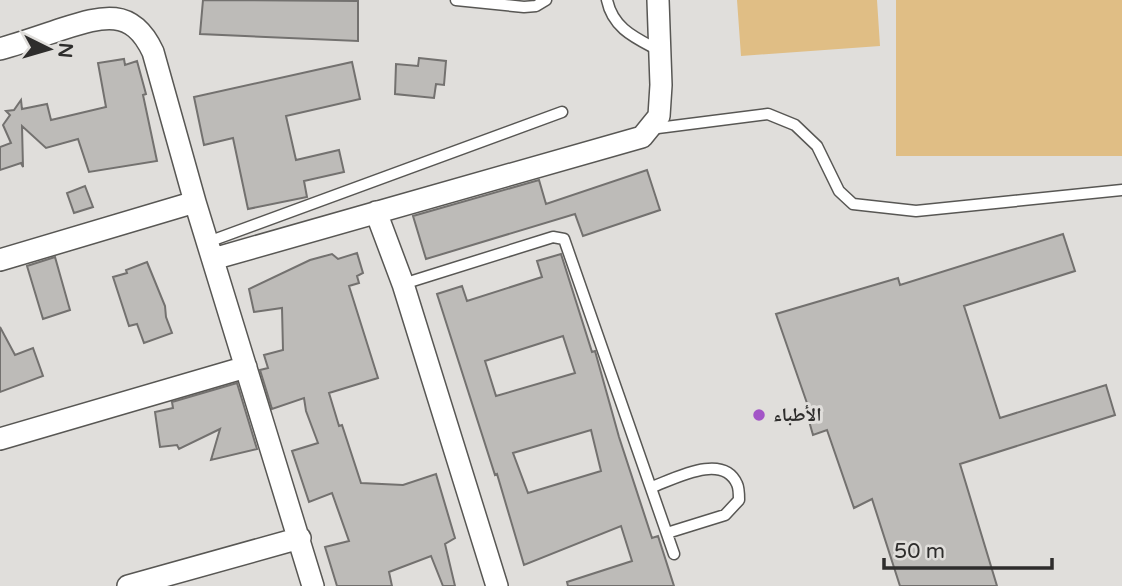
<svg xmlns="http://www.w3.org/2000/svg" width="1122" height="586" viewBox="0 0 1122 586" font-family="'Varela Round','Noto Naskh Arabic',sans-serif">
  <rect width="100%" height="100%" fill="#e0dedb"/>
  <path fill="#e0be85" d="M 737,0 L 877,0 L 880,46 L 741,56 Z
    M 896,0 L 1122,0 L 1122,156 L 896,156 Z"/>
  <path fill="#bdbbb8" stroke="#73716f" stroke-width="2" fill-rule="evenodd" d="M 203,0 L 358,1 L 358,41 L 200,34 Z
    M 419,58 L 446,61 L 444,85 L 436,84 L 434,98 L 395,94 L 396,64 L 418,66 Z
    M 124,59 L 125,65 L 137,61 L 146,94 L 143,95 L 157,161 L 89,172 L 78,139 L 46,148 L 22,126 L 23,167 L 21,163 L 0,170 L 0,147 L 11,143 L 3,125 L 10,115 L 6,111 L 14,110 L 21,100 L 22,109 L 47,104 L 51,120 L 106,107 L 98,63 Z
    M 352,62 L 360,99 L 286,116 L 296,160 L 339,150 L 344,172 L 304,181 L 307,197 L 248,209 L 233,138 L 204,145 L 194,97 Z
    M 647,170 L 660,210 L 583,236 L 575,214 L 426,259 L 413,216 L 539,180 L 546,204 Z
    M 85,186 L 93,207 L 74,213 L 67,193 Z
    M 1063,234 L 1075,271 L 964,306 L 1000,418 L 1106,385 L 1115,415 L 960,464 L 997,586 L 900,586 L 872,499 L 854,508 L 827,430 L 813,435 L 805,407 L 808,406 L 776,314 L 898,278 L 900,285 Z
    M 357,253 L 363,273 L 357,276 L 359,283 L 349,286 L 378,378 L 329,393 L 339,426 L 342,425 L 361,483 L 403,485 L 436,474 L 455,538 L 445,544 L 455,586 L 443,586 L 431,556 L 389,572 L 392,586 L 337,586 L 325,547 L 349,541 L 332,493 L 309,502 L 292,451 L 318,443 L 306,411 L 304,398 L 272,409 L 260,370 L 268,368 L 264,355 L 283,350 L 282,308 L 254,312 L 249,289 L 310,260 L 332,254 L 338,259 Z
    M 561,254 L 592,352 L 595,351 L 619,437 L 652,538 L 658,536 L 674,586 L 568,586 L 567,582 L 632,561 L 621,526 L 524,565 L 497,474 L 495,475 L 437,294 L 462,286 L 467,301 L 542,277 L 537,261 ZM 563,336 L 575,373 L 496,396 L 485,361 ZM 591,430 L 601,471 L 528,493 L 513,453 Z
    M 55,257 L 70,310 L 43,319 L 27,266 Z
    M 147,262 L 165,306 L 166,317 L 172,333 L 144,343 L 137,324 L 129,326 L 113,277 L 127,273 L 126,270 Z
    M 0,327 L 15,355 L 33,348 L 43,376 L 0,392 Z
    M 237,383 L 257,449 L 211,460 L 220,429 L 179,449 L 177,445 L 160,447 L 155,412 L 173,408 L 172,402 Z"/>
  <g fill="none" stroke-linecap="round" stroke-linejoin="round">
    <defs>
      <path id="service" d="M 456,0 L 524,7 L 536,6 L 546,0
        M 607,0 C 613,29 636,38 660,51
        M 650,129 L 768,114 L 795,125 L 817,146 L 839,191 L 853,204 L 916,211 L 1122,190
        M 208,242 L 562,112
        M 403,284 L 553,237 L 564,239 L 674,554
        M 652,487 C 674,479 723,452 737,484 C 739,488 739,496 739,500 L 725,515 L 667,533"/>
      <path id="minor" d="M 0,49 C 21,43 41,36 62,29 C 103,16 132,7 153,52 L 195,202 L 313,586
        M 376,212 L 403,284 L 497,586
        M 213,259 L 642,137 L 659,116 L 661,85 L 658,0
        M 0,260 L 195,202
        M 0,439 L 246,367
        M 128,586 L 300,538"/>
    </defs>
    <use href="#service" stroke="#585754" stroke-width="13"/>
    <use href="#minor" stroke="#585754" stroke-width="24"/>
    <use href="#service" stroke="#fff" stroke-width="10"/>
    <use href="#minor" stroke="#fff" stroke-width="21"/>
  </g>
  <circle fill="#a355c7" stroke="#e0dedb" stroke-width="2.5" cx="759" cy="415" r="7"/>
  <g text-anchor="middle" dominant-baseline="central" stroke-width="6" stroke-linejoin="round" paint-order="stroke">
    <g font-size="19" font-weight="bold" fill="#2e2d2c" stroke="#e0dedb" text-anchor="start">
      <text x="773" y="415">الأطباء</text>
    </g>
  </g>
  <g transform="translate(49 49) rotate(95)" stroke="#e0dedb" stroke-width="5" paint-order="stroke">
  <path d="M0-5L12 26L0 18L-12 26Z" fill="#2e2d2c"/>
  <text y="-10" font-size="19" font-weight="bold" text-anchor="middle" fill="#2e2d2c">N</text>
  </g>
  <path d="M884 558v10h168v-10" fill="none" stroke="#2e2d2c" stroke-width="3.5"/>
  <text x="894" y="558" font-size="21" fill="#2e2d2c" stroke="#e0dedb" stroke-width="5" paint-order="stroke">50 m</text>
</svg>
